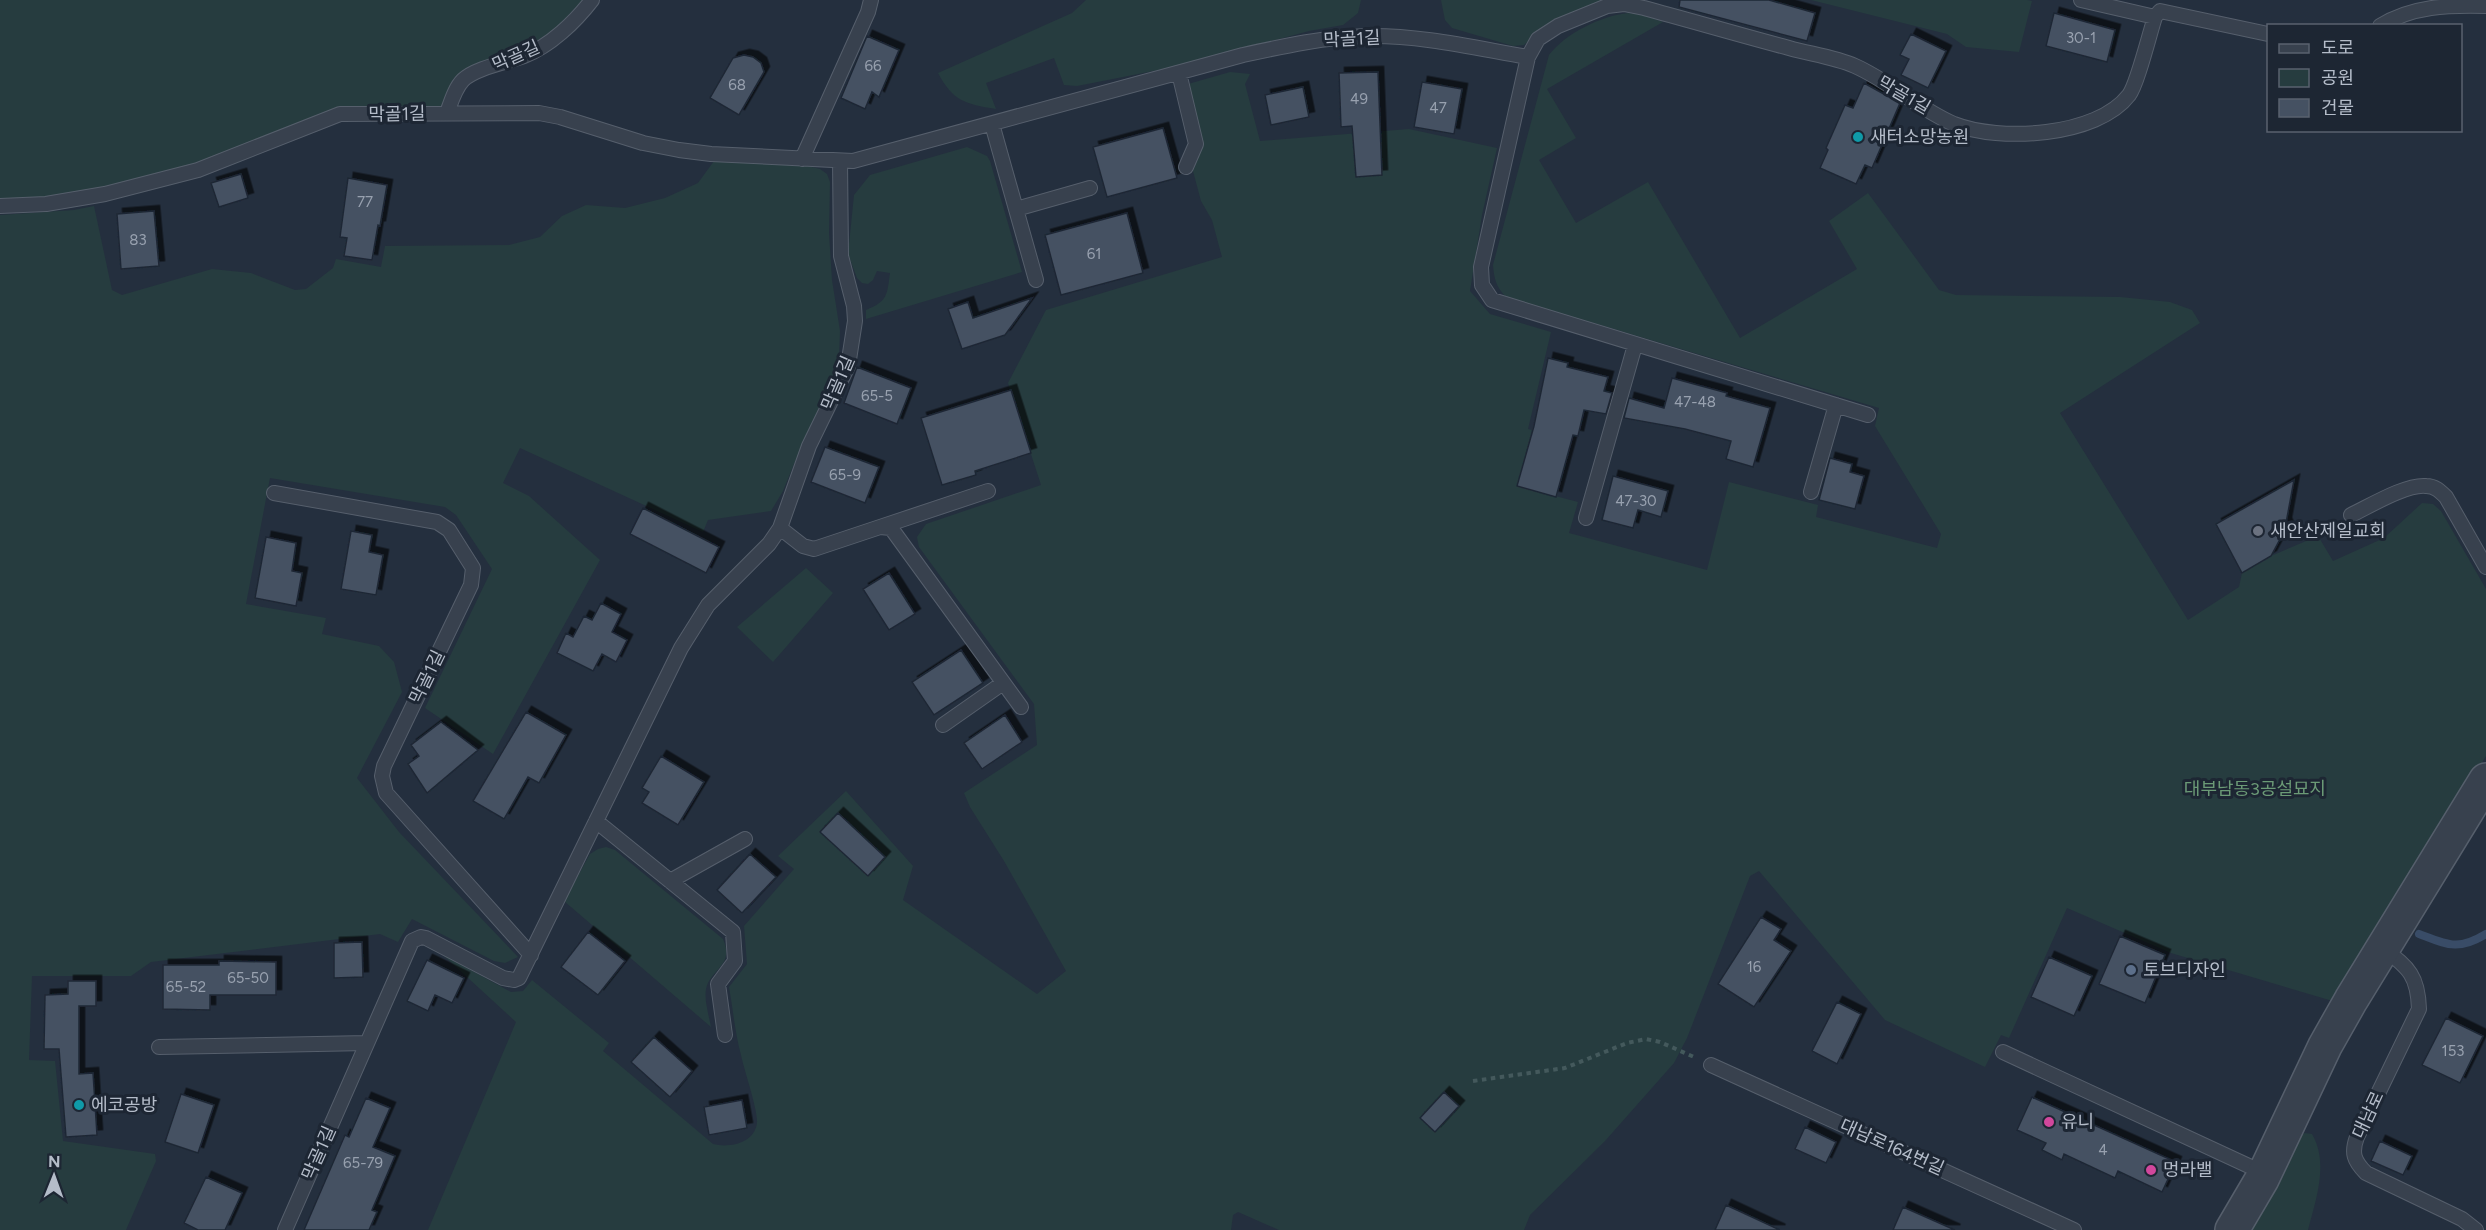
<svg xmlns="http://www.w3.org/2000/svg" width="2486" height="1230" viewBox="0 0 2486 1230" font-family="Figtree,'Noto Sans KR',sans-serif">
  <defs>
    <filter id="shadow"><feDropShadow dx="5.5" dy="-5.5" stdDeviation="0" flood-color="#0009"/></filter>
  </defs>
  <rect width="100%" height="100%" fill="#242f3e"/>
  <path fill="#263c3f" d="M 0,0 L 583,0 L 553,31 L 522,50 L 466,70 L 454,78 L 443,108 L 341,109 L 197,164 L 105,189 L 46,199 L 0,200 Z
    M 1086,0 L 1361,0 L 1358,13 L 1343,25 L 1309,31 L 1174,67 L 1077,86 L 1064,85 L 1054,58 L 986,83 L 996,109 C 965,104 953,101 938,73 L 1072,13 Z
    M 1441,0 L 1615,0 L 1533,37 L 1524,45 L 1513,46 L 1452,28 L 1445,20 Z
    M 1811,0 L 2027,0 L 2032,1 L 2019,52 L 1966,47 L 1947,34 Z
    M 1628,13 L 1643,15 L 1663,22 L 1547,89 L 1576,138 L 1539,160 L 1576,223 L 1648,182 L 1740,338 L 1857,269 L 1829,221 L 1868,193 L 1939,290 L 1956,295 L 2120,297 L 2170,302 L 2192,310 L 2200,323 L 2060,413 L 2188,620 L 2239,587 L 2242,573 L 2271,556 L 2318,536 L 2333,561 L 2384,538 L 2422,503 L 2433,504 L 2441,511 L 2486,589 L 2486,756 L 2336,1002 L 2171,953 L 2067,908 L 2009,1038 L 2001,1035 L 1985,1067 L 1885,1020 L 1759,871 L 1750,876 L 1687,1038 L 1674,1063 L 1605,1141 L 1530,1215 L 1524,1230 L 1279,1230 L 1238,1212 L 1233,1215 L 1231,1230 L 428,1230 L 516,1022 L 443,955 L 511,992 L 523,991 L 532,980 L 609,1043 L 603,1051 L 713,1144 C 729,1148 754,1144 757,1123 C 758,1110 744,1070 741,1055 C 735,1033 733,1009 729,987 L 747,964 L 744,926 L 794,869 L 778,856 L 846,791 L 913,866 L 903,900 L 1037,994 L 1066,971 L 1004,861 L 970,807 L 964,793 L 1037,745 L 1034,704 L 919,547 L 917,537 L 926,524 L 1041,485 L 1008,383 L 1046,310 L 1222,257 L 1212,220 L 1201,201 L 1193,171 L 1203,146 L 1188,84 L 1230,72 L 1250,74 L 1245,84 L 1260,141 L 1409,129 L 1497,148 L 1482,215 L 1470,291 L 1490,314 L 1551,332 L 1528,429 L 1532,430 L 1517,486 L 1578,502 L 1569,533 L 1707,570 L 1729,482 L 1818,505 L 1816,517 L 1937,548 L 1941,534 L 1875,426 L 1879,408 L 1506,297 C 1496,287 1494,278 1493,265 L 1549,55 C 1566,33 1601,16 1628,13 Z
    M 967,147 L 987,156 L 990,161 L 1022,272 L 866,319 L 866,310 C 888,301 887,295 890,273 L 877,271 L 873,280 L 868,284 L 862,283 L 857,278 L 848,254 L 854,195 L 870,175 Z
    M 714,161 L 808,166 L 820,169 L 827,174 L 830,182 L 829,233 L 832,280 L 840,331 L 839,357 L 831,386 L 794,464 L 783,491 L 771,511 L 708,520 L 703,532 L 520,448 L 503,483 L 529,496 L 600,560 L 493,754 L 425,708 L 492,569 L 456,515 L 445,507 L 270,478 L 246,604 L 326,618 L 322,634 L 379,646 L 394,662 L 402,692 L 357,778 L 399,832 L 518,957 L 505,963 L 494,961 L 412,919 L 398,942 L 380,934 L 151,962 L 131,976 L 32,976 L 29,1060 L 55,1061 L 63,1141 L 155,1154 L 156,1161 L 126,1230 L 0,1230 L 0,215 L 74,210 L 94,206 L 112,290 L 122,295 L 212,269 L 251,273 L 295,290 L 306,289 L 333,268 L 336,259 L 381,267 L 385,246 L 509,245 L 540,237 L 562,216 L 586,205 L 625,208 L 665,198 L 698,183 Z
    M 806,568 L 833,593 L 773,662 L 737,627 Z
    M 606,847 L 615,850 L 723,939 C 735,966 711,968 706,989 C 704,1000 709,1016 711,1027 L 564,901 L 590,854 L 598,849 Z
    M 2305,1133 L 2312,1134 C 2329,1163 2316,1199 2308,1230 L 2248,1230 L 2297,1137 Z"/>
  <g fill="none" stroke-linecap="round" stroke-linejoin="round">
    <path stroke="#394c67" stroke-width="8" d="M 2419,934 C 2448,945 2458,951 2486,934"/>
  </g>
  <path fill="#455162" stroke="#1f2835" stroke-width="1.5" filter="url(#shadow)" d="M 1680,0 L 1769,0 L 1815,13 L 1807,41 L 1679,7 Z
    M 2054,13 L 2115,30 L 2107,62 L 2046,46 Z
    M 1911,34 L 1946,51 L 1928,88 L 1901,75 L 1909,59 L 1900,55 Z
    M 867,36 L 899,50 L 879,97 L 872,92 L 865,109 L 841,98 Z
    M 744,55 L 753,57 L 761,63 L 764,72 L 739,115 L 710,98 L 733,58 Z
    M 1378,72 L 1382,175 L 1356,177 L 1352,126 L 1341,127 L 1339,73 Z
    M 1422,82 L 1462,89 L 1454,134 L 1414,127 Z
    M 1864,83 L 1900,103 L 1872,168 L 1865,165 L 1856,184 L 1820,168 L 1828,150 L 1826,148 L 1845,105 L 1853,108 Z
    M 1303,87 L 1309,117 L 1271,125 L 1265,95 Z
    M 1163,128 L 1177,178 L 1107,197 L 1093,147 Z
    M 241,174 L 248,198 L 219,207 L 211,183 Z
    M 348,178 L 387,185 L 380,226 L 378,225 L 372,260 L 344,256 L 347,238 L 340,237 Z
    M 154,211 L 159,266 L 121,269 L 117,214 Z
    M 1127,213 L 1143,273 L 1061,295 L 1045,235 Z
    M 1032,298 L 1005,335 L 962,349 L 948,309 L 968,302 L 973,318 Z
    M 1548,358 L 1568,363 L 1567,367 L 1608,377 L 1604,391 L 1612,393 L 1606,414 L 1584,410 L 1578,436 L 1573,435 L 1556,497 L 1517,486 L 1534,426 Z
    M 857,367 L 911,388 L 897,424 L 844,403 Z
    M 1672,378 L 1727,393 L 1726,396 L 1770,408 L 1753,467 L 1726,459 L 1731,441 L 1685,429 L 1624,418 L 1629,398 L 1664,408 Z
    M 1011,390 L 1031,453 L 975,471 L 976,475 L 942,485 L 921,418 Z
    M 825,447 L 879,467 L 865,503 L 811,482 Z
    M 1830,458 L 1852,464 L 1850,472 L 1864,476 L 1855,509 L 1819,500 Z
    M 1613,476 L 1668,491 L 1661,517 L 1638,510 L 1633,528 L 1602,520 Z
    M 2294,480 L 2286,523 L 2291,534 L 2279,541 L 2271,556 L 2242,573 L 2216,524 Z
    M 643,508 L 719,547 L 706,573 L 630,534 Z
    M 351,531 L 372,535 L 369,552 L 383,555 L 376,595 L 341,589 Z
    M 266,537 L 296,543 L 292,571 L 302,573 L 296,606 L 255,598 Z
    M 889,573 L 915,614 L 889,630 L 863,589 Z
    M 601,603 L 621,614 L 612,632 L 627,640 L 616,662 L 602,654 L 593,671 L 557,653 L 566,633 L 573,637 L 584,616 L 592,620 Z
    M 961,650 L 983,683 L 934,715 L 912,682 Z
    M 526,712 L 566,735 L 539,783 L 528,777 L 504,819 L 473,801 Z
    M 1005,715 L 1022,742 L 982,769 L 964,743 Z
    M 441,722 L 478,750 L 427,793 L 408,764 L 419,756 L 411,745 Z
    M 661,756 L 704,782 L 678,825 L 642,803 L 649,792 L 642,788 Z
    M 838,813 L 885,857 L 868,876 L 820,832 Z
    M 750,854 L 776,877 L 742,913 L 717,890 Z
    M 1761,917 L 1781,929 L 1774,940 L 1791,951 L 1754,1007 L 1718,984 Z
    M 588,932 L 625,961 L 598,995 L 561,967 Z
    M 2120,936 L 2165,955 L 2145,1003 L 2099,984 Z
    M 362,942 L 363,977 L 334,978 L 334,943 Z
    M 2049,957 L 2092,976 L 2074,1016 L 2031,997 Z
    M 427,960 L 464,978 L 452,1003 L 435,995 L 428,1011 L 407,1001 Z
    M 219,961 L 276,962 L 276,995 L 210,995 L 210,1010 L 163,1009 L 163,965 L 219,965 Z
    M 68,981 L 96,981 L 96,1006 L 79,1006 L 79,1074 L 93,1073 L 97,1135 L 66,1137 L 59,1049 L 44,1049 L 45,995 L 68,994 Z
    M 1837,1002 L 1861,1014 L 1837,1064 L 1812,1051 Z
    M 2446,1018 L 2483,1036 L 2460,1083 L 2422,1065 Z
    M 654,1037 L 692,1071 L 670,1097 L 631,1062 Z
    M 1444,1092 L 1459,1106 L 1435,1132 L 1420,1118 Z
    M 181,1094 L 214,1105 L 198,1153 L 165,1142 Z
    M 2032,1097 L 2176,1162 L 2162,1192 L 2118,1171 L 2115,1178 L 2064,1154 L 2062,1160 L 2042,1150 L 2046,1143 L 2017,1130 Z
    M 366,1098 L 390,1108 L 373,1147 L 395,1156 L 372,1210 L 377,1212 L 369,1230 L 304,1230 L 345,1135 L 349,1137 Z
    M 742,1100 L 747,1128 L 709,1135 L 704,1107 Z
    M 1805,1127 L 1836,1142 L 1826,1163 L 1795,1149 Z
    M 2380,1141 L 2412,1156 L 2403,1175 L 2371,1161 Z
    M 206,1177 L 242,1193 L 225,1230 L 198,1230 L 184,1223 Z
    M 1726,1205 L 1780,1230 L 1715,1230 Z
    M 1903,1207 L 1955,1230 L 1893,1230 Z"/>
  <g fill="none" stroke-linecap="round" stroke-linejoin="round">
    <defs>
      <path id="service" d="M 2081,0 L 2155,17
        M 2380,26 C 2412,6 2448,5 2486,6
        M 1179,73 L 1196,144 L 1186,167
        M 447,113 C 451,102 455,88 463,80 C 475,68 508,62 524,56 C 550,46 575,22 592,0
        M 992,124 L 1036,280
        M 802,159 L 868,12 L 871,0
        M 0,206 L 46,204 L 105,194 L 198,170 L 340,114 L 539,113 L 560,117 L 643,143 L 679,150 L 711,154 L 853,161 L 1243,55 C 1284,46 1325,37 1367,36 C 1421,35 1475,48 1528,57
        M 1016,209 L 1090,188
        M 1868,415 L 1492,300 L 1482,285 L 1481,267 L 1528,57 L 1538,39 L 1558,26 L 1607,6 L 1624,4 L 1644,8 C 1692,21 1740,35 1789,48 C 1810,54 1835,57 1855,66 C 1889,81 1919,109 1954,124 C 1999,142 2097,137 2129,95 C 2137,85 2150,32 2155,17 L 2160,11 L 2268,34
        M 1811,492 L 1836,405
        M 274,493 L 437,522 L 449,530 L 473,568 L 471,585 L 384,766 L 382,776 L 386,793 L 531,955
        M 2351,515 C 2370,506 2406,484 2426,486 C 2435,486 2440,491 2446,497 L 2486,567
        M 1586,518 L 1635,345
        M 880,527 L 988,491
        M 780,528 L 803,546 L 814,549 L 880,527 L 891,528 L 1021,707
        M 943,725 L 1003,683
        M 596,821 L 733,932 L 735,961 L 718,984 L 725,1035
        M 670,881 L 745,839
        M 2384,949 C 2409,968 2418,976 2419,1009 L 2357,1137 C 2351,1153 2354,1161 2366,1173 L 2462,1219 L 2476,1230
        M 159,1047 L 367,1043
        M 2003,1052 L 2264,1173
        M 1711,1065 L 2074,1230
        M 285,1230 L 412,941 L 421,937 L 426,938 L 503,978 L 514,980 L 519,978 L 681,648 L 708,605 L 769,544 L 780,528 L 809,446 L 848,366 L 855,321 L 854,306 L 841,256 L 840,161"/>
      <path id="tertiary" d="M 2232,1230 L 2262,1179 L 2325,1046 L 2351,1000 L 2486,780"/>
    </defs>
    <use href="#service" stroke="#565f6c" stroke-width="16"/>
    <use href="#tertiary" stroke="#565f6c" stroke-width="36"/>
    <path stroke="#44595c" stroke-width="4" stroke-dasharray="4.5 4.5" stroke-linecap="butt" d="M 1473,1081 L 1565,1068 L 1627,1043 L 1646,1039 L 1660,1042 L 1694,1057"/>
    <use href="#service" stroke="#38414e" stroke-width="14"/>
    <use href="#tertiary" stroke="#38414e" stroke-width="33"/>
  </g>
  <g fill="#0f9aa8" stroke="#1d2633" stroke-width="2">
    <circle cx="1858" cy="137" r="6"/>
    <circle cx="79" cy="1105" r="6"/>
  </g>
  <circle fill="#6b7280" stroke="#1d2633" stroke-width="2" cx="2258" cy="531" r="6"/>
  <circle fill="#5c6f8a" stroke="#1d2633" stroke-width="2" cx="2131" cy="970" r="6"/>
  <g fill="#d1479c" stroke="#1d2633" stroke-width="2">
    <circle cx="2049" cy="1122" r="6"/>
    <circle cx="2151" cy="1170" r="6"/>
  </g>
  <g text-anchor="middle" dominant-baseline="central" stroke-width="6" stroke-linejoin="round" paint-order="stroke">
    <g font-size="15" fill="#98a1af">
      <text x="2081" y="38">30-1</text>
      <text x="873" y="66">66</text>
      <text x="737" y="85">68</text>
      <text x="1359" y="99">49</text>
      <text x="1438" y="108">47</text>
      <text x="365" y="202">77</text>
      <text x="138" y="240">83</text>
      <text x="1094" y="254">61</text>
      <text x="877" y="396">65-5</text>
      <text x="1695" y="402">47-48</text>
      <text x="845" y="475">65-9</text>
      <text x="1636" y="501">47-30</text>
      <text x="1754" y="967">16</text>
      <text x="248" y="978">65-50</text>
      <text x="186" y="987">65-52</text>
      <text x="2453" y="1051">153</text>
      <text x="2103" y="1150">4</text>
      <text x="363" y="1163">65-79</text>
    </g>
    <g font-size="18" fill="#b4bcc9" stroke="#1d2633">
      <text transform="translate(1352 39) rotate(-3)">막골1길</text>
      <text transform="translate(516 56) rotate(-24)">막골길</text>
      <text transform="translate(1904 95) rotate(30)">막골1길</text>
      <text transform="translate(397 114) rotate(-1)">막골1길</text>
      <text transform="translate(838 383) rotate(-67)">막골1길</text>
      <text transform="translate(427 677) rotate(-64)">막골1길</text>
      <text transform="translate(2368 1115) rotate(-65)">대남로</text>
      <text transform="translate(1892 1147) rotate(24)">대남로164번길</text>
      <text transform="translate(319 1153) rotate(-66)">막골1길</text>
    </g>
    <g font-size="18" fill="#b4bcc9" stroke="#1d2633" text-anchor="start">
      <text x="1870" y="137">새터소망농원</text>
      <text x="2270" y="531">새안산제일교회</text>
      <text x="2143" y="970">토브디자인</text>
      <text x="91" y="1105">에코공방</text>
      <text x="2061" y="1122">유니</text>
      <text x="2163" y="1170">멍라밸</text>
    </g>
    <g font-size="18" fill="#6b9a76" stroke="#1d2633">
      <text x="2255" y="789">대부남동3공설묘지</text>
    </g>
  </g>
  <rect x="2267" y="24" width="195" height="108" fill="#1d2633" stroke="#59626f" stroke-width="1.5"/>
  <rect x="2279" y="44" width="30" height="9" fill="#38414e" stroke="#59626f" stroke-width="1.5"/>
  <text x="2321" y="54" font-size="18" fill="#b4bcc9">도로</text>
  <rect x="2279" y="69" width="30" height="18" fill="#263c3f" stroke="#59626f" stroke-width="1.5"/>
  <text x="2321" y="84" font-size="18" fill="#b4bcc9">공원</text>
  <rect x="2279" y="99" width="30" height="18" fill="#455162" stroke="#59626f" stroke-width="1.5"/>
  <text x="2321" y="114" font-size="18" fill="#b4bcc9">건물</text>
  <g transform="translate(54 1176) rotate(1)" stroke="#1d2633" stroke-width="4.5" paint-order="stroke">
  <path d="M0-4.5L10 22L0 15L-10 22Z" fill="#b4bcc9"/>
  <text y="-9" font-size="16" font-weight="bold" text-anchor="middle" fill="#b4bcc9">N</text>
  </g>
</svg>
